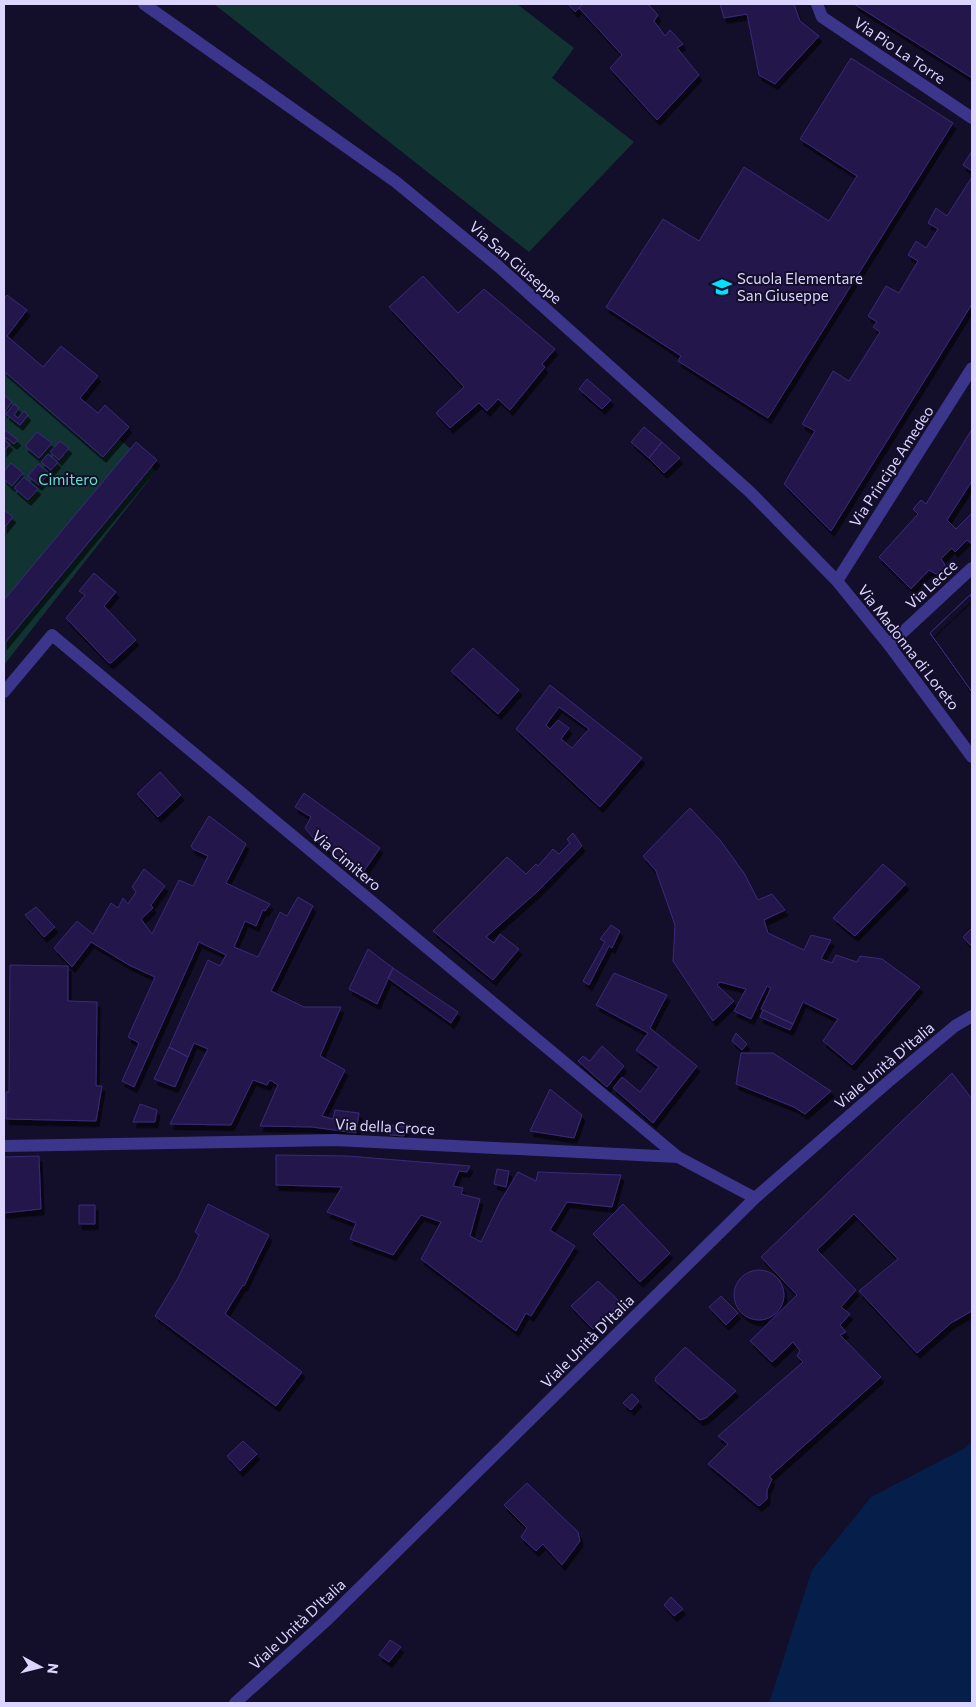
<svg xmlns="http://www.w3.org/2000/svg" width="976" height="1707" viewBox="0 0 976 1707" font-family="Commissioner,sans-serif">
  <defs>
    <filter id="shadow"><feDropShadow dx="3" dy="5.5" stdDeviation="0" flood-color="#0009"/></filter>
  </defs>
  <rect width="100%" height="100%" fill="#130e29"/>
  <path fill="#113433" d="M 214,4 L 517,4 L 574,48 L 552,78 L 634,142 L 529,252 Z
    M 4,338 L 156,471 L 4,665 Z"/>
  <path fill="#061e4a" d="M 972,1441 L 972,1703 L 769,1703 L 812,1570 L 871,1497 L 965,1448 Z"/>
  <path fill="#24194c" stroke="#3a297a" fill-rule="evenodd" filter="url(#shadow)" d="M 568,4 L 583,4 L 575,12 Z
    M 583,4 L 648,4 L 658,15 L 654,21 L 665,36 L 670,30 L 683,44 L 677,48 L 699,75 L 657,120 L 610,68 L 622,55 L 579,8 Z
    M 720,4 L 794,4 L 800,21 L 819,36 L 775,84 L 759,75 L 747,14 L 724,18 Z
    M 854,4 L 972,4 L 972,78 Z
    M 851,58 L 953,123 L 768,418 L 678,361 L 681,356 L 606,307 L 663,219 L 699,241 L 744,167 L 829,221 L 857,176 L 800,139 Z
    M 972,151 L 972,171 L 963,165 Z
    M 972,177 L 972,304 L 831,531 L 784,484 L 815,431 L 802,424 L 833,371 L 849,381 L 880,332 L 873,327 L 877,322 L 868,316 L 886,286 L 899,293 L 918,261 L 908,255 L 916,241 L 926,248 L 938,229 L 928,223 L 936,208 L 947,216 Z
    M 423,276 L 458,313 L 484,289 L 555,349 L 542,364 L 545,367 L 510,410 L 498,399 L 487,411 L 479,403 L 450,428 L 436,413 L 464,387 L 389,307 Z
    M 7,295 L 27,310 L 7,336 L 43,367 L 61,346 L 98,376 L 80,398 L 98,413 L 105,405 L 129,427 L 103,457 L 4,371 L 4,299 Z
    M 587,379 L 611,400 L 602,409 L 579,389 Z
    M 4,395 L 12,402 L 4,413 Z
    M 14,404 L 19,408 L 14,415 L 18,418 L 24,411 L 28,415 L 20,425 L 6,414 Z
    M 644,427 L 662,442 L 649,458 L 631,442 Z
    M 972,429 L 972,481 L 947,520 L 956,529 L 972,513 L 972,544 L 967,540 L 955,552 L 952,548 L 941,559 L 944,563 L 945,567 L 941,572 L 936,574 L 929,570 L 911,589 L 879,557 L 918,514 L 913,509 L 921,500 L 926,504 Z
    M 5,430 L 18,440 L 14,444 L 4,436 Z
    M 37,432 L 52,443 L 39,458 L 25,446 Z
    M 4,440 L 10,444 L 4,451 Z
    M 60,441 L 69,448 L 59,460 L 50,452 Z
    M 136,442 L 157,460 L 4,644 L 4,600 Z
    M 662,442 L 680,458 L 664,473 L 649,458 Z
    M 48,454 L 58,462 L 51,470 L 41,462 Z
    M 11,463 L 23,473 L 12,486 L 4,479 L 4,472 Z
    M 38,464 L 49,473 L 39,485 L 28,476 Z
    M 24,477 L 38,489 L 28,500 L 14,488 Z
    M 4,510 L 13,517 L 4,528 Z
    M 94,573 L 116,592 L 104,606 L 136,640 L 111,663 L 109,663 L 66,618 L 85,595 L 79,591 Z
    M 972,593 L 972,692 L 930,633 Z
    M 970,595 L 972,599 L 972,692 L 930,633 Z
    M 473,648 L 519,690 L 498,714 L 451,671 Z
    M 550,685 L 642,758 L 600,807 L 516,729 ZM 559,707 L 589,729 L 572,748 L 561,739 L 569,728 L 558,720 L 550,729 L 546,725 Z
    M 160,772 L 181,795 L 158,817 L 137,794 Z
    M 304,793 L 380,848 L 361,875 L 313,838 L 305,828 L 311,817 L 295,807 Z
    M 690,808 L 720,840 L 744,873 L 758,900 L 772,894 L 785,910 L 764,920 L 768,933 L 804,950 L 811,935 L 831,940 L 821,959 L 832,963 L 836,955 L 857,962 L 860,956 L 882,959 L 920,987 L 852,1065 L 823,1041 L 838,1019 L 803,1002 L 793,1024 L 763,1010 L 761,1009 L 771,988 L 767,986 L 751,1019 L 734,1011 L 746,989 L 720,982 L 717,985 L 734,1001 L 713,1021 L 673,961 L 675,925 L 656,871 L 643,856 Z
    M 209,816 L 246,844 L 226,883 L 270,904 L 265,911 L 263,910 L 256,926 L 245,921 L 234,947 L 258,957 L 280,912 L 287,916 L 298,897 L 313,906 L 271,991 L 304,1007 L 341,1007 L 320,1056 L 345,1070 L 322,1116 L 333,1119 L 335,1110 L 359,1113 L 356,1133 L 312,1127 L 260,1126 L 278,1085 L 270,1080 L 267,1085 L 253,1080 L 231,1125 L 170,1124 L 208,1049 L 194,1043 L 188,1057 L 169,1047 L 208,960 L 220,966 L 226,955 L 199,942 L 134,1087 L 122,1081 L 139,1043 L 128,1037 L 155,977 L 129,965 L 91,942 L 72,967 L 54,948 L 77,921 L 93,934 L 111,903 L 118,908 L 123,898 L 128,904 L 136,892 L 132,887 L 144,869 L 165,886 L 151,905 L 153,908 L 141,919 L 152,934 L 179,880 L 193,886 L 208,856 L 193,849 L 191,846 Z
    M 573,833 L 582,846 L 538,891 L 486,937 L 494,943 L 500,934 L 519,949 L 493,980 L 433,931 L 507,857 L 526,874 L 536,864 L 538,866 L 553,849 L 559,854 L 570,843 L 567,839 Z
    M 883,864 L 906,884 L 855,936 L 833,918 Z
    M 36,907 L 55,927 L 44,937 L 25,915 Z
    M 611,925 L 620,931 L 612,948 L 609,946 L 589,985 L 583,981 L 605,942 L 600,939 Z
    M 972,928 L 972,947 L 963,937 Z
    M 368,949 L 393,968 L 377,1004 L 349,989 Z
    M 10,965 L 68,966 L 68,1001 L 97,1002 L 96,1086 L 102,1086 L 96,1121 L 6,1119 L 6,1092 L 9,1092 Z
    M 393,968 L 458,1012 L 451,1023 L 388,978 Z
    M 614,973 L 667,995 L 650,1028 L 697,1066 L 653,1123 L 613,1088 L 622,1077 L 640,1092 L 659,1067 L 636,1050 L 648,1033 L 596,1005 Z
    M 763,1010 L 793,1024 L 790,1030 L 760,1017 Z
    M 736,1033 L 747,1044 L 742,1050 L 732,1041 Z
    M 602,1046 L 624,1066 L 607,1087 L 578,1061 L 583,1056 L 590,1061 Z
    M 169,1047 L 188,1057 L 175,1087 L 154,1079 Z
    M 741,1053 L 773,1053 L 831,1091 L 805,1114 L 794,1107 L 736,1084 Z
    M 952,1073 L 972,1099 L 972,1311 L 951,1323 L 917,1353 L 859,1291 L 898,1259 L 854,1214 L 817,1250 L 856,1290 L 841,1307 L 850,1314 L 840,1325 L 846,1332 L 840,1335 L 881,1377 L 769,1477 L 772,1479 L 767,1490 L 767,1499 L 759,1506 L 708,1464 L 728,1444 L 718,1436 L 803,1362 L 797,1356 L 800,1351 L 793,1342 L 772,1362 L 750,1341 L 797,1295 L 761,1257 Z
    M 550,1089 L 582,1115 L 574,1138 L 530,1131 Z
    M 140,1104 L 157,1110 L 155,1122 L 133,1122 Z
    M 391,1125 L 406,1127 L 404,1136 L 390,1135 Z
    M 276,1155 L 348,1156 L 470,1166 L 467,1172 L 459,1171 L 453,1186 L 463,1188 L 461,1194 L 480,1199 L 470,1236 L 481,1242 L 500,1202 L 518,1172 L 536,1181 L 538,1172 L 621,1175 L 612,1207 L 567,1202 L 550,1230 L 575,1246 L 531,1316 L 526,1313 L 516,1331 L 421,1259 L 441,1222 L 421,1215 L 393,1255 L 350,1239 L 356,1223 L 327,1212 L 342,1187 L 276,1185 Z
    M 39,1156 L 41,1209 L 4,1213 L 4,1157 Z
    M 497,1169 L 509,1171 L 506,1187 L 494,1184 Z
    M 208,1204 L 269,1235 L 244,1286 L 243,1285 L 225,1314 L 302,1372 L 276,1406 L 155,1316 L 178,1278 L 199,1235 L 195,1232 Z
    M 623,1204 L 670,1253 L 640,1282 L 593,1234 Z
    M 79,1205 L 95,1205 L 95,1224 L 79,1224 Z
    M734 1295a25 25 0 1 1 50 0a25 25 0 1 1-50 0Z
    M 598,1281 L 621,1303 L 593,1329 L 571,1306 Z
    M 721,1296 L 738,1313 L 726,1325 L 709,1307 Z
    M 685,1347 L 736,1391 L 706,1418 L 700,1420 L 655,1381 L 656,1377 Z
    M 632,1394 L 639,1401 L 631,1410 L 623,1403 Z
    M 243,1441 L 257,1454 L 240,1471 L 227,1456 Z
    M 527,1483 L 578,1532 L 580,1541 L 562,1565 L 543,1544 L 536,1551 L 521,1537 L 527,1528 L 504,1505 Z
    M 671,1597 L 683,1609 L 674,1616 L 664,1605 Z
    M 390,1640 L 401,1647 L 389,1662 L 379,1655 Z"/>
  <g fill="none" stroke-linecap="round" stroke-linejoin="round">
    <path stroke="#3b368c" stroke-width="12" d="M 144,4 L 396,182 L 498,266 L 750,492 L 837,581 L 889,645 L 972,757
      M 817,4 L 822,17 L 972,118
      M 837,581 L 972,368
      M 889,645 L 972,568
      M 4,692 L 52,635 L 678,1157
      M 4,1146 L 335,1140 L 678,1157 L 755,1198
      M 235,1703 L 328,1619 L 755,1198 L 888,1082 L 955,1026 L 972,1016"/>
  </g>
  <defs>
    <symbol id="school-bare" viewBox="-9 -9 18 18"><path d="M0-5L7-2L0 1L-7-2ZM-4 1L0 2.5L4 1V4Q0 6-4 4Z" fill="#02e1ff" stroke="#130e29" stroke-width="2.5" paint-order="stroke"/></symbol>
  </defs>
  <g fill-rule="evenodd">
    <use href="#school-bare" x="708" y="273" width="28" height="28"/>
  </g>
  <g text-anchor="middle" dominant-baseline="central" stroke-width="4" stroke-linejoin="round" paint-order="stroke">
    <g font-size="15" fill="#dcd6ff" stroke="#130e29">
      <text transform="translate(900 50) rotate(34)">Via Pio La Torre</text>
      <text transform="translate(516 262) rotate(41)">Via San Giuseppe</text>
      <text transform="translate(891 466) rotate(-57)">Via Principe Amedeo</text>
      <text transform="translate(931 584) rotate(-43)">Via Lecce</text>
      <text transform="translate(909 647) rotate(52)">Via Madonna di Loreto</text>
      <text transform="translate(347 860) rotate(40)">Via Cimitero</text>
      <text transform="translate(884 1065) rotate(-40)">Viale Unità D'Italia</text>
      <text transform="translate(385 1126) rotate(3)">Via della Croce</text>
      <text transform="translate(587 1341) rotate(-45)">Viale Unità D'Italia</text>
      <text transform="translate(297 1624) rotate(-43)">Viale Unità D'Italia</text>
    </g>
    <g font-size="15" fill="#dcd6ff" stroke="#130e29" text-anchor="start">
      <text x="737" y="278">Scuola Elementare<tspan x="737" dy="17">San Giuseppe</tspan></text>
    </g>
    <g font-size="15" fill="#59e9c7" stroke="#130e29">
      <text x="68" y="479">Cimitero</text>
    </g>
  </g>
  <rect width="976" height="1707" fill="none" stroke="#dcd6ff" stroke-width="10"/>
  <g transform="translate(40 1667) rotate(97)" stroke="#130e29" stroke-width="4" paint-order="stroke">
  <path d="M0-4L9 19L0 12L-9 19Z" fill="#dcd6ff"/>
  <text y="-8" font-size="14" font-weight="bold" text-anchor="middle" fill="#dcd6ff">N</text>
  </g>
</svg>
